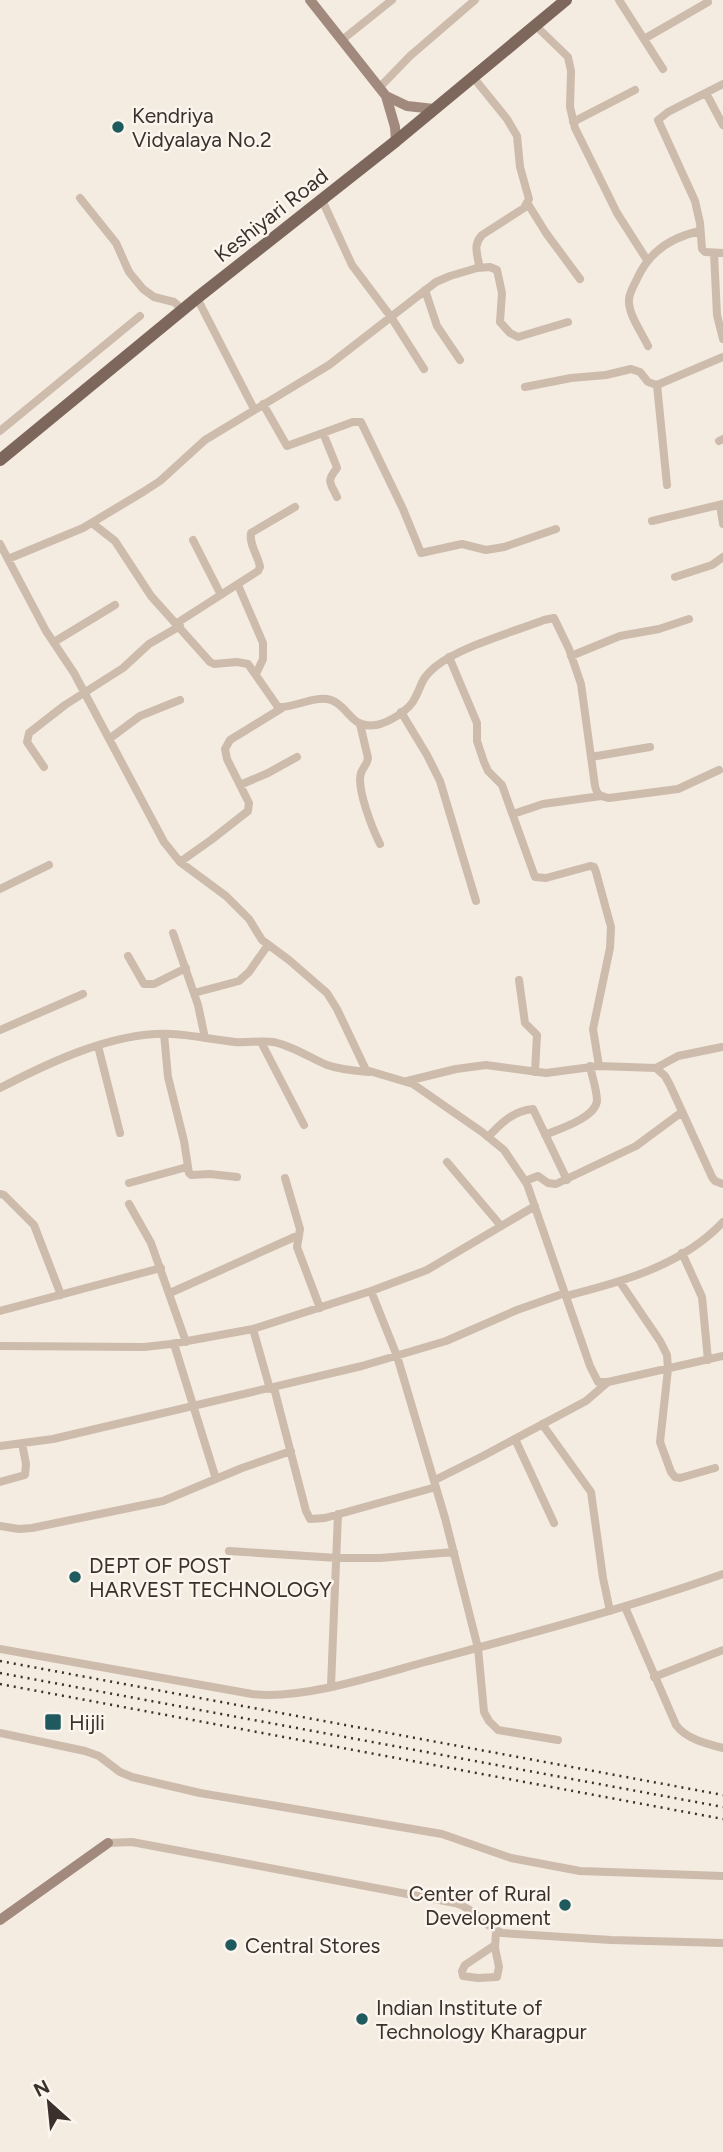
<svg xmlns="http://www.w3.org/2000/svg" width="723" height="2152" viewBox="0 0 723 2152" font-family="Figtree,sans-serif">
  <rect width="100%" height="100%" fill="#f4ebe1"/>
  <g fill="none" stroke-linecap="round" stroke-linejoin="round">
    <path stroke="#cdbbac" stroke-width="8" d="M 619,0 L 663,69
      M 535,25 L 568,57 L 571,71 L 570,107 L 575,128 L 617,213 L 647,260
      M 644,39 L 708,2
      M 342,40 L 392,0
      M 723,84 L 668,112 L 658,120 L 695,201 L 700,223 L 702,249 L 705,252 L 723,253
      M 379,88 L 410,56 L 475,0
      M 706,93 L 723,125
      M 573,122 L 635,90
      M 80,198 L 116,243 L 129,272 L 143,289 L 154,297 L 174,302 L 183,310
      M 322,200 L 352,265 L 391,317 L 424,369
      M 528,204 L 546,233 L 580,279
      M 714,253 L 717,315 L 723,339
      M 477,268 L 490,267 L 497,270 L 502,293 L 500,322 L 510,333 L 518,337 L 568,322
      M 425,290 L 437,326 L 460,360
      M 197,298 L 254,409
      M 648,346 C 642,333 628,314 629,300 C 629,293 634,285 637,279 C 649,252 671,237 700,231
      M 657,385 L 667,485
      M 525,387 L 571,378 L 606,375 L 631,369 L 640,372 L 648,382 L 657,385 L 723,357
      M 263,404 L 287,446 L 353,422 L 361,422 L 403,509 L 421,553 L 462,544 L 486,550 L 504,547 L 556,529
      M 0,431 L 140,316
      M 323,433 L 336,465 L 337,468 C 326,482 330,482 337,497
      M 719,441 L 723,439
      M 720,505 L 723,524
      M 652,521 L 723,504
      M 92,523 L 115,541 L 151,596 L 210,662 L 214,664 L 237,662 L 248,664 L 278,707 C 295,708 314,695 331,700 C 349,706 350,729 376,725 C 388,723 410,710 415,698 C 423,683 420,680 435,667 C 459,647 513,632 544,620 L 554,618 L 569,649 L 581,684 L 595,786 C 597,795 600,796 609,798 L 678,789 L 719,770
      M 193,540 L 221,595
      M 0,544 L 46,631 L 74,673 L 164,842 L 180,862 L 226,896 L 249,919 L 262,940 L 289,960 L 327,993 L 337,1009 L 366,1070 L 413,1084 L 482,1132 L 504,1150 L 527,1184 L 590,1366 L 598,1382 L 608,1382 L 723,1356
      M 8,559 L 83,528 L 143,492 L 160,481 L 205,440 L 329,365 L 436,282 L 450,276 L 477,268 L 479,265 C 477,252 473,245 482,235 L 524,208 L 529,199 L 520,167 L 517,136 L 507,119 L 473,77
      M 675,577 L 712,565 L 723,557
      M 238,585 L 263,643 L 263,659 L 256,674
      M 177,623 L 258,571 L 260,567 C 258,555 249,545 251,533 L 295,507
      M 54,642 L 115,605
      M 571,656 L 620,636 L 659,629 L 689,619
      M 449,657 L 477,723 L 477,741 L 484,762 L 488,771 L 502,785 L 535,877 L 546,878 L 590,866 L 594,867 L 596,872 L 611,927 L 610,948 L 593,1029 L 599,1066
      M 401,712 L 427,755 L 440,781 L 476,901
      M 360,724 L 368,758 C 367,765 363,767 361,773 C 356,788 373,830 380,844
      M 109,739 L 140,716 L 180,700
      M 591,757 L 650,747
      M 44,767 L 27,742 L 29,733 L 65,705 L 123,668 L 149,644 L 180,626
      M 240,785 L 268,773 L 297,757
      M 513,814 L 543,804 L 601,796
      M 180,862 L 211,840 L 248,811 L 249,803 L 227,759 L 225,749 L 230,740 L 282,708
      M 0,889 L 49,865
      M 173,933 L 198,1005 L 205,1038
      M 128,956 L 144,984 L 154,984 L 186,968
      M 519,980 L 525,1023 L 537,1035 L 535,1072
      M 194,993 L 239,981 L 249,972 L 268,945
      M 0,1030 L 83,994
      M 164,1034 L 168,1077 L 184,1141 L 189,1173 L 191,1175 L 210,1174 L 237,1177
      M 261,1042 L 304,1125
      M 98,1046 L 120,1133
      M 656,1068 L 678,1056 L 722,1047
      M 407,1081 L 456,1069 L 486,1065 L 546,1073 L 599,1066 L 656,1068 L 665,1076 L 670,1085 L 712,1177 L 715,1181 L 723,1184
      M 0,1088 C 50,1062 115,1031 172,1034 C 193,1035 214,1040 235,1042 C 248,1043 261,1040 273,1042 C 291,1045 310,1058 327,1065 C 341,1070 355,1071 369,1072
      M 545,1135 C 559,1129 595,1118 597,1101 C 597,1090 592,1077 590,1066
      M 488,1137 C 501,1123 513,1111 533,1109 L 567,1180
      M 447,1162 L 501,1226
      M 285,1178 L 300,1229 L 297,1247 L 320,1308
      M 525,1181 L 538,1176 L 548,1183 L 556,1184 L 636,1146 L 682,1112
      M 129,1183 L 187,1167
      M 0,1194 L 4,1195 L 34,1225 L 61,1295
      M 129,1204 L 151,1243 L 186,1342
      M 682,1253 L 702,1297 L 708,1360
      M 620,1282 L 660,1341 L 667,1355 L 668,1369 L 660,1442 L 671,1472 L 675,1477 L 680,1478 L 715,1468
      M 371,1291 L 397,1356 L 445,1518 L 478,1648 L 484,1712 L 489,1721 L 498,1730 L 558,1740
      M 170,1293 L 299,1235
      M 566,1296 C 622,1282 683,1265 723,1222
      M 0,1311 L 161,1268
      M 253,1329 L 270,1389
      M 174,1344 L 216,1479
      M 0,1346 L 144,1347 L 171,1344 L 253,1329 L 371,1291 L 427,1270 L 535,1206
      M 274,1388 L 306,1511 L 310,1519 L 325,1518 L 436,1487
      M 542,1424 L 591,1492 L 603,1578 L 610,1611
      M 515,1439 L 554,1523
      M 0,1446 L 53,1439 L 362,1366 L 446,1341 L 517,1310 L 565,1293
      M 435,1480 L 483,1456 L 586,1401 L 608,1382
      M 0,1482 L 25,1475 L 26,1464 L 22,1443
      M 0,1526 L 19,1529 L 32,1528 L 163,1501 L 242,1468 L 291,1451
      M 229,1551 L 337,1558 L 380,1558 L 454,1552
      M 625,1607 L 676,1725 C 686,1739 707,1744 723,1748
      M 0,1649 L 252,1694 C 302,1700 375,1676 425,1662 C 525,1635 625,1609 723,1574
      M 654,1677 L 723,1650
      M 331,1686 L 338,1514
      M 0,1733 L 85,1751 L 99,1756 L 120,1772 L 132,1777 L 200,1793 L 442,1834 L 511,1858 L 580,1871 L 723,1876
      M 108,1843 L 132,1842 L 455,1903 C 474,1908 484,1926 502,1933 L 611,1940 L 723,1943
      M 495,1945 L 465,1965 L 462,1971 L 463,1976 L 478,1978 L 497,1977 L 499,1967 L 495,1948 L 496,1931"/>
    <path stroke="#a18a7d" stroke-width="10" d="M 310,0 L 386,96 L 395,127 L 396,141
      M 386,96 L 407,106 L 434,109
      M 0,1920 L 108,1843"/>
    <path stroke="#7d675c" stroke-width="12" d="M 0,460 L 197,298 L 396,141 L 566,0"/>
    <path stroke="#3b302b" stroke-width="2.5" stroke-dasharray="2 5" stroke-linecap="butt" d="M 0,1661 L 723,1795
      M 0,1673 L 723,1807
      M 0,1684 L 723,1819"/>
  </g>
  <g fill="#1f5a5e" stroke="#fbf5ee" stroke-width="2.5">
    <circle cx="118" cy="127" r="7"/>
    <circle cx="75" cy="1577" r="7"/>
    <rect x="44" y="1713" width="18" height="18" rx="3.5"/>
    <circle cx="565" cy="1905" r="7"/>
    <circle cx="231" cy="1945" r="7"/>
    <circle cx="362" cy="2019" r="7"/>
  </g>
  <g text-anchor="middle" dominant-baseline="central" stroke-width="5" stroke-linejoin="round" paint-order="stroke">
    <g font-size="21" fill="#3b302b" stroke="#fbf5ee" text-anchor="start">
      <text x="132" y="115">Kendriya<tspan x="132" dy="24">Vidyalaya No.2</tspan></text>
      <text x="89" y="1565">DEPT OF POST<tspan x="89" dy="24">HARVEST TECHNOLOGY</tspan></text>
      <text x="69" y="1722">Hijli</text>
      <text x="551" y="1893" text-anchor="end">Center of Rural<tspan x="551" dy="24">Development</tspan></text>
      <text x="245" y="1945">Central Stores</text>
      <text x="376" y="2007">Indian Institute of<tspan x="376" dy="24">Technology Kharagpur</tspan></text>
    </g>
    <g font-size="21" fill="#3b302b" stroke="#fbf5ee">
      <text transform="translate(271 215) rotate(-38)">Keshiyari Road</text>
    </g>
  </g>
  <g transform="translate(49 2103) rotate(333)" stroke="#fbf5ee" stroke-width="5" paint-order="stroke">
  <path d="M0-5L12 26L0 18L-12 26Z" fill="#3b302b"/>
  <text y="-10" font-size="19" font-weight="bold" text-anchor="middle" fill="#3b302b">N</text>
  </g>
</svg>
